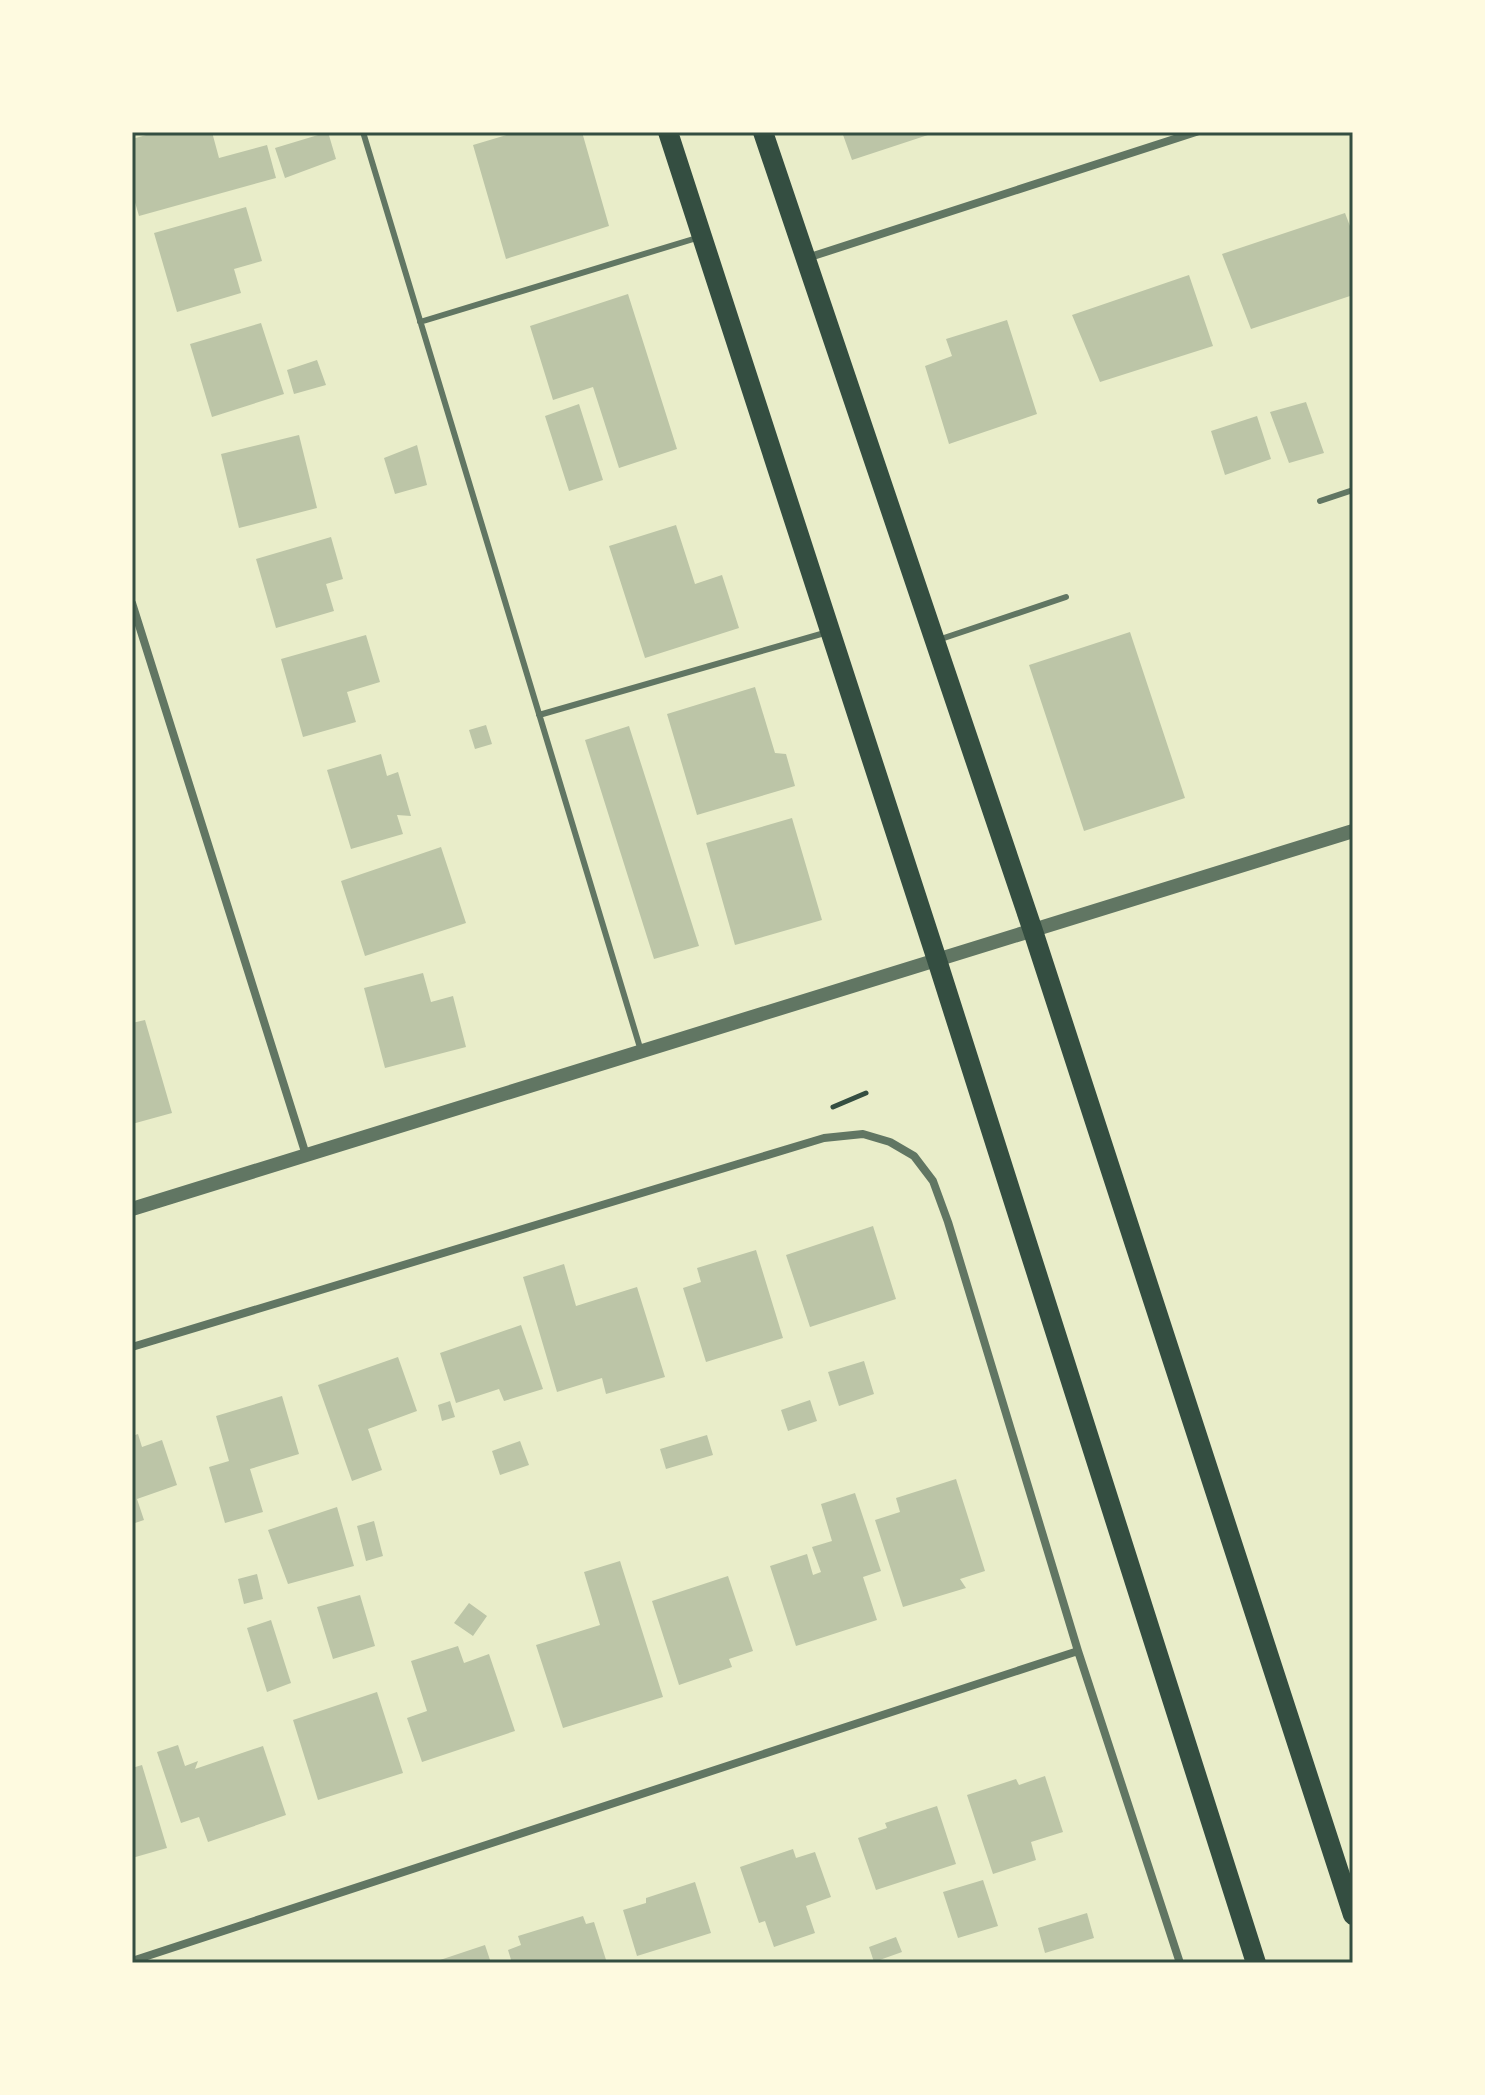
<svg xmlns="http://www.w3.org/2000/svg" width="1485" height="2095" viewBox="0 0 1485 2095" font-family="'Space Grotesk',sans-serif">
  <rect width="100%" height="100%" fill="#e9edc9"/>
  <path fill="#bcc5a7" d="M 157,132 L 212,132 L 219,158 L 267,145 L 276,178 L 139,216 L 132,192 L 132,139 Z
    M 328,132 L 336,159 L 285,178 L 275,148 Z
    M 517,132 L 582,132 L 609,226 L 506,259 L 473,145 Z
    M 842,132 L 934,132 L 934,133 L 852,160 Z
    M 246,207 L 262,261 L 234,269 L 241,293 L 177,312 L 154,233 Z
    M 1345,213 L 1353,234 L 1353,295 L 1251,329 L 1222,254 Z
    M 1189,275 L 1213,346 L 1100,382 L 1072,315 Z
    M 628,294 L 677,449 L 619,468 L 593,387 L 553,400 L 530,326 Z
    M 1007,320 L 1037,414 L 949,444 L 925,366 L 952,356 L 946,339 Z
    M 261,323 L 284,394 L 212,417 L 190,344 Z
    M 317,360 L 326,385 L 294,394 L 287,370 Z
    M 1306,402 L 1324,453 L 1289,463 L 1270,412 Z
    M 579,404 L 603,480 L 569,491 L 545,416 Z
    M 1257,416 L 1271,459 L 1225,475 L 1211,431 Z
    M 299,435 L 317,508 L 239,528 L 221,454 Z
    M 417,445 L 427,485 L 395,494 L 384,458 Z
    M 676,525 L 695,584 L 722,575 L 739,628 L 645,658 L 609,546 Z
    M 331,537 L 343,579 L 326,584 L 334,611 L 276,628 L 256,559 Z
    M 1130,632 L 1185,798 L 1084,831 L 1029,665 Z
    M 366,635 L 380,682 L 347,692 L 356,722 L 303,737 L 281,659 Z
    M 755,687 L 775,753 L 786,754 L 795,786 L 697,815 L 667,714 Z
    M 486,725 L 492,744 L 475,749 L 469,730 Z
    M 629,726 L 699,946 L 654,959 L 585,740 Z
    M 381,754 L 387,776 L 398,772 L 411,816 L 397,815 L 403,834 L 351,849 L 327,770 Z
    M 792,818 L 822,920 L 735,945 L 706,843 Z
    M 441,847 L 466,923 L 365,956 L 341,881 Z
    M 423,973 L 431,1002 L 453,996 L 466,1047 L 385,1068 L 364,988 Z
    M 145,1020 L 172,1113 L 132,1124 L 132,1023 Z
    M 873,1226 L 896,1299 L 810,1327 L 786,1255 Z
    M 756,1250 L 783,1338 L 706,1362 L 683,1288 L 701,1282 L 697,1268 Z
    M 564,1264 L 576,1306 L 637,1287 L 665,1377 L 606,1394 L 602,1378 L 557,1392 L 523,1277 Z
    M 521,1325 L 543,1389 L 504,1401 L 499,1389 L 456,1403 L 440,1353 Z
    M 398,1357 L 417,1411 L 368,1429 L 382,1470 L 352,1481 L 318,1385 Z
    M 864,1361 L 874,1394 L 839,1406 L 828,1372 Z
    M 282,1396 L 299,1454 L 250,1469 L 263,1512 L 225,1523 L 209,1467 L 229,1461 L 216,1416 Z
    M 810,1400 L 817,1421 L 788,1431 L 781,1410 Z
    M 450,1401 L 455,1417 L 442,1421 L 438,1405 Z
    M 138,1434 L 142,1447 L 162,1440 L 177,1485 L 137,1499 L 144,1520 L 132,1524 L 132,1436 Z
    M 707,1435 L 713,1455 L 666,1469 L 660,1449 Z
    M 520,1441 L 529,1465 L 500,1475 L 492,1451 Z
    M 956,1479 L 985,1571 L 960,1579 L 966,1588 L 903,1607 L 875,1520 L 900,1512 L 896,1498 Z
    M 855,1493 L 881,1571 L 863,1577 L 877,1620 L 796,1646 L 770,1566 L 807,1554 L 813,1575 L 821,1572 L 812,1547 L 832,1541 L 821,1504 Z
    M 337,1507 L 354,1566 L 288,1584 L 268,1530 Z
    M 374,1521 L 383,1556 L 366,1561 L 357,1526 Z
    M 620,1561 L 663,1697 L 563,1728 L 536,1645 L 600,1625 L 584,1572 Z
    M 257,1574 L 263,1599 L 244,1604 L 238,1579 Z
    M 728,1576 L 753,1651 L 729,1659 L 732,1667 L 679,1685 L 652,1601 Z
    M 360,1595 L 375,1646 L 333,1659 L 317,1607 Z
    M 469,1603 L 487,1616 L 473,1636 L 454,1623 Z
    M 271,1620 L 291,1683 L 267,1692 L 247,1628 Z
    M 458,1646 L 464,1663 L 489,1654 L 515,1731 L 422,1762 L 407,1718 L 427,1711 L 411,1661 Z
    M 377,1692 L 403,1773 L 318,1800 L 293,1720 Z
    M 178,1745 L 185,1766 L 198,1761 L 195,1769 L 263,1746 L 286,1815 L 208,1842 L 199,1817 L 181,1823 L 157,1752 Z
    M 142,1765 L 167,1848 L 132,1858 L 132,1768 Z
    M 1045,1776 L 1063,1832 L 1031,1842 L 1036,1860 L 993,1874 L 967,1795 L 1016,1779 L 1019,1785 Z
    M 937,1806 L 956,1864 L 876,1890 L 858,1838 L 887,1828 L 885,1823 Z
    M 793,1849 L 796,1858 L 815,1852 L 831,1897 L 806,1906 L 815,1933 L 774,1947 L 765,1921 L 759,1923 L 740,1867 Z
    M 983,1880 L 998,1926 L 958,1938 L 943,1892 Z
    M 695,1882 L 711,1933 L 637,1956 L 623,1910 L 646,1903 L 646,1898 Z
    M 1087,1913 L 1094,1938 L 1045,1953 L 1038,1928 Z
    M 583,1916 L 586,1924 L 594,1922 L 607,1963 L 512,1963 L 508,1950 L 521,1945 L 518,1936 Z
    M 896,1937 L 902,1952 L 874,1962 L 869,1947 Z
    M 485,1945 L 491,1963 L 434,1963 L 434,1962 Z"/>
  <g fill="none" stroke-linecap="round" stroke-linejoin="round">
    <path stroke="#344e41" stroke-width="5" d="M 833,1107 L 866,1093"/>
    <path stroke="#617663" stroke-width="6" d="M 363,132 L 641,1051
      M 420,322 L 700,237
      M 1320,501 L 1353,490
      M 938,640 L 1066,597
      M 539,715 L 828,632"/>
    <path stroke="#617663" stroke-width="8" d="M 807,258 L 1196,132
      M 132,603 L 306,1155
      M 132,1347 L 824,1138 L 863,1134 L 890,1142 L 914,1156 L 933,1181 L 948,1222 L 1078,1651 L 1180,1963
      M 132,1961 L 1078,1651"/>
    <path stroke="#617663" stroke-width="14" d="M 132,1209 L 1353,831"/>
    <path stroke="#344e41" stroke-width="20" d="M 668,132 L 937,960 L 1256,1963
      M 763,132 L 1033,931 L 1353,1915"/>
  </g>
  <rect width="1485" height="2095" fill="none" stroke="#fefae0" stroke-width="268"/>
  <rect x="134" y="134" width="1217" height="1827" fill="none" stroke="#344e41" stroke-width="3"/>
</svg>
